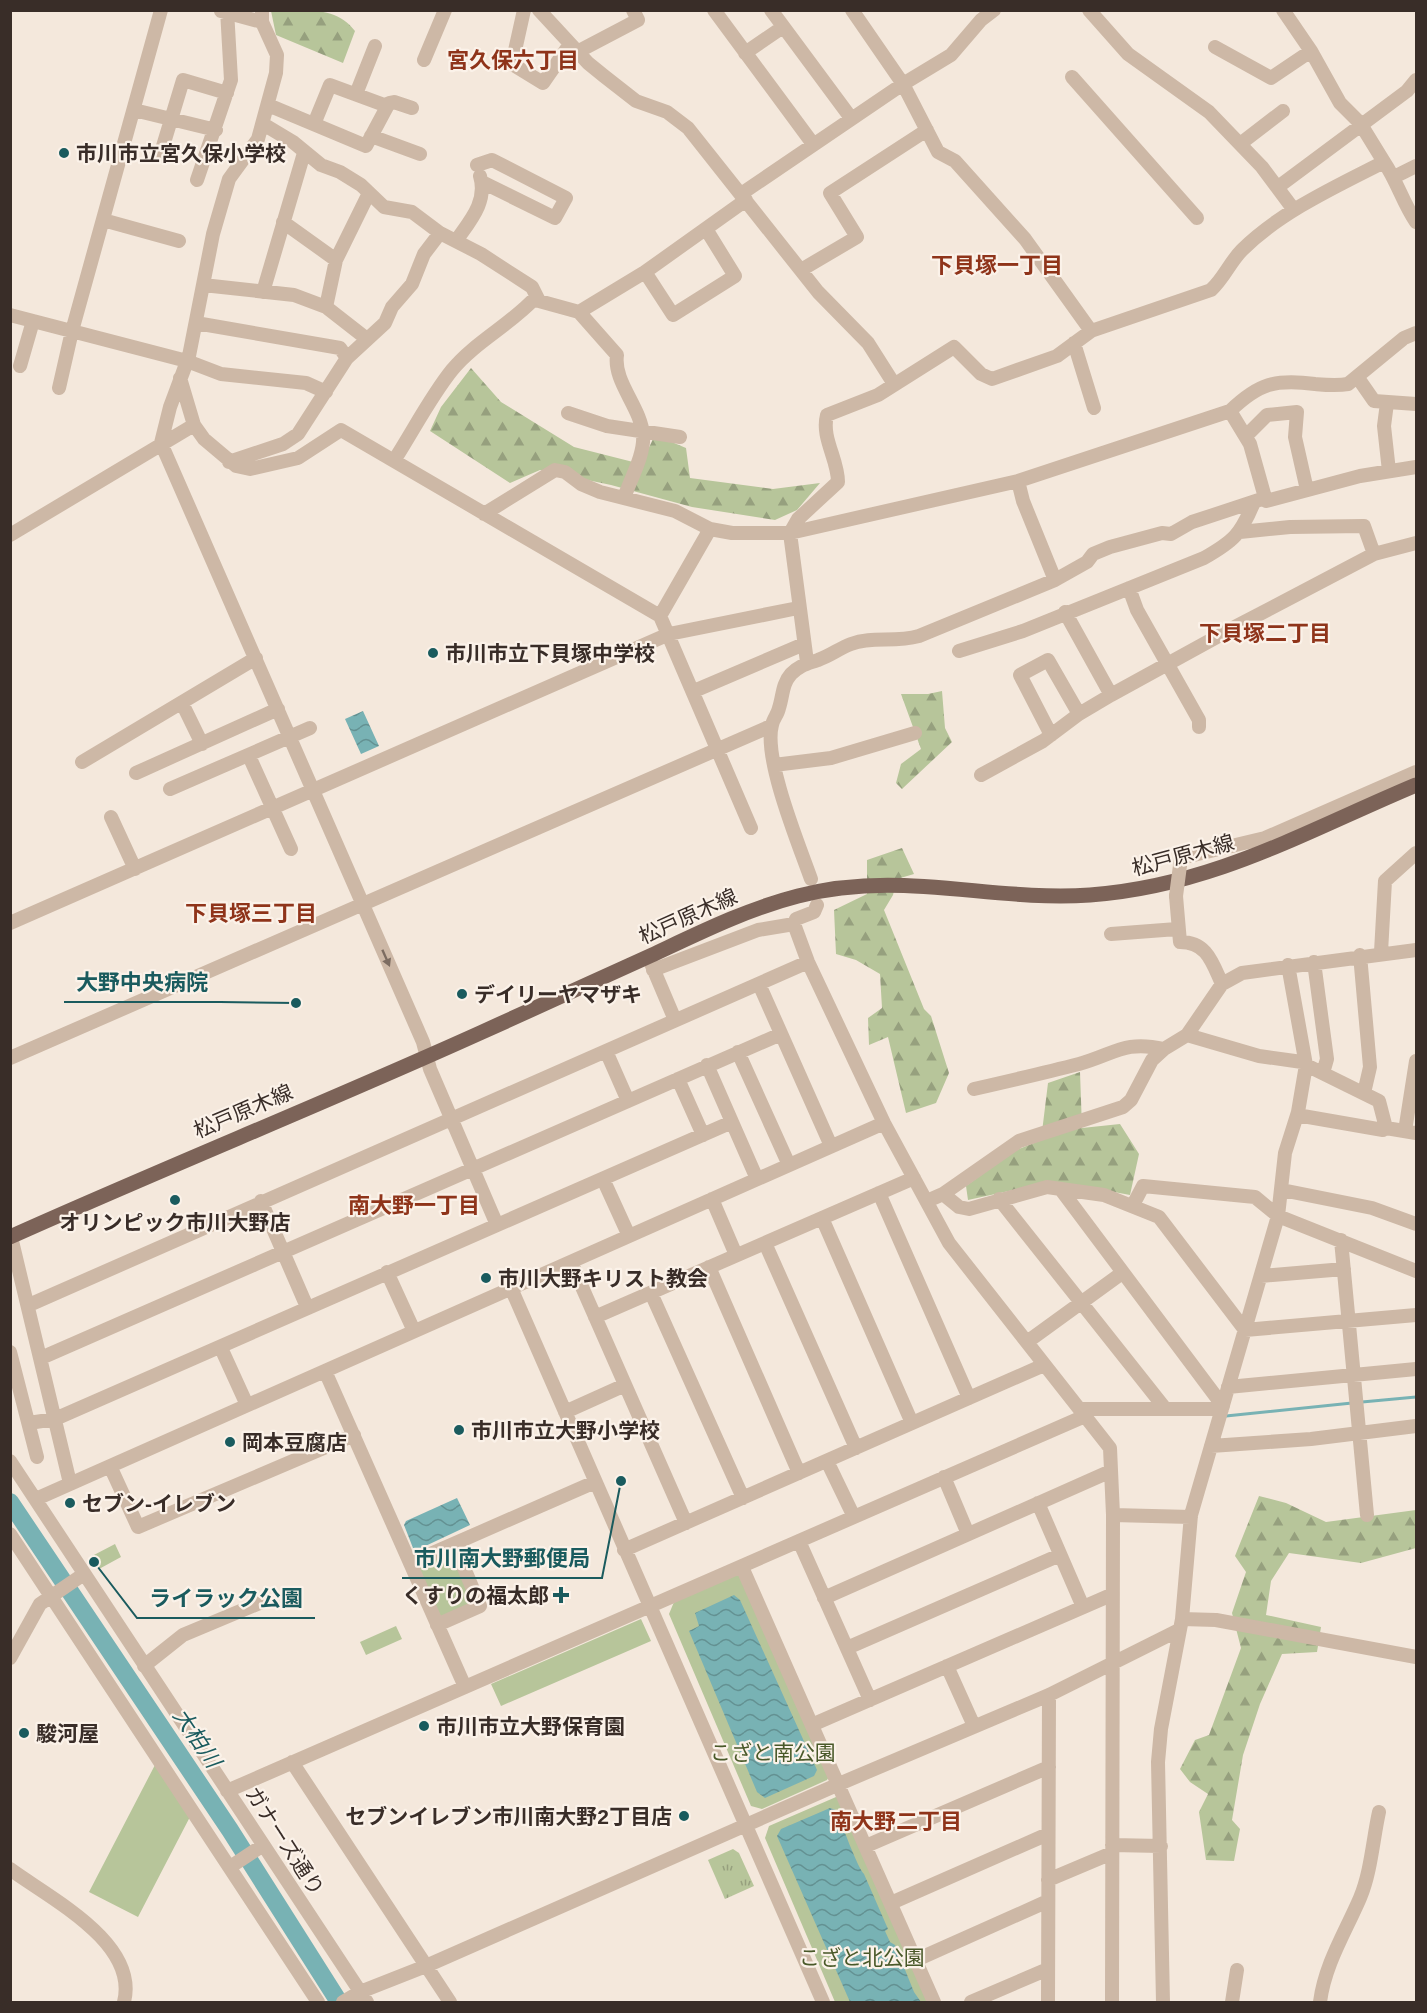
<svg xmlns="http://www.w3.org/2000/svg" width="1427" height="2013" viewBox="0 0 1427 2013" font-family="Helvetica,'Noto Sans JP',sans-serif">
  <defs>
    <pattern id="grass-tufts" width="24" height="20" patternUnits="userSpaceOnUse" patternTransform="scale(1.5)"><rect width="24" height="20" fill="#b7c59a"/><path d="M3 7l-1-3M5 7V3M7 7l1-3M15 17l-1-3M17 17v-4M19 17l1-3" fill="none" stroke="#96a07e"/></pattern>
    <pattern id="forest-firs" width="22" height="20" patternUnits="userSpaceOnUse" patternTransform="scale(1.5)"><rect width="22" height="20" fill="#b7c59a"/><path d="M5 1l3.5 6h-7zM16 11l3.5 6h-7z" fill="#96a07e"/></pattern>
    <pattern id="water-waves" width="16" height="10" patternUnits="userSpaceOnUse" patternTransform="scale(1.5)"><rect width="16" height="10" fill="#78b2b4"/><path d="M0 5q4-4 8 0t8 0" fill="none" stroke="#639192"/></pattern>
  </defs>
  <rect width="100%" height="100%" fill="#f4e8dc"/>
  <path fill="url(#grass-tufts)" d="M 733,1849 L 739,1853 L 754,1886 L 725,1899 L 708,1860 Z"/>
  <path fill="url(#forest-firs)" d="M 271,11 C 300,10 336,5 355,31 L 343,63 L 276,35 Z
    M 471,368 L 501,402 L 574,447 L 641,464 L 655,435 L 686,448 L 690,478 L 773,489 L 820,483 L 797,510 L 775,520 L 692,507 L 611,485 L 540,470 L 510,483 L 430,431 L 441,407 Z
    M 942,691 L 945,728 L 952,742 L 902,789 L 896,783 L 901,764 L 921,749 L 901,694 L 928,694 Z
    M 902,848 L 914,874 L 897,879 L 893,895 L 884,910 L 924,1009 L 931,1016 L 949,1073 L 936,1103 L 906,1113 L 888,1037 L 869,1045 L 868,1018 L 882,1008 L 880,974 L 856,960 L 836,954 L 834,910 L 867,894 L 867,860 Z
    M 1080,1072 L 1082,1128 L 1120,1124 L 1139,1154 L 1130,1195 L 1077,1185 L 1031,1186 L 968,1200 L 966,1186 L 1014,1151 L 1041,1140 L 1048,1083 Z
    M 1259,1496 L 1286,1503 L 1326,1522 L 1416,1510 L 1416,1548 L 1361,1563 L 1289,1553 L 1271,1581 L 1266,1615 L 1321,1627 L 1317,1652 L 1282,1654 L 1260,1704 L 1243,1755 L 1232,1820 L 1240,1829 L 1234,1861 L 1206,1860 L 1199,1812 L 1208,1794 L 1190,1782 L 1180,1769 L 1195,1740 L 1209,1735 L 1241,1648 L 1232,1613 L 1246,1572 L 1235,1556 Z"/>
  <path fill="#b7c59a" d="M 115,1544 L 121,1557 L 99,1569 L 92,1556 Z
    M 452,1550 L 476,1605 L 442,1620 L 418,1565 Z
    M 739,1573 L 830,1775 L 827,1780 L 762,1809 L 751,1806 L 669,1614 L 674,1602 Z
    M 641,1619 L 651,1641 L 501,1706 L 491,1684 Z
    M 396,1626 L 402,1639 L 366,1655 L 360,1642 Z
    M 156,1763 L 192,1813 L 138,1917 L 89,1892 Z
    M 836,1797 L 840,1798 L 929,2002 L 835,2002 L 765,1838 L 769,1826 Z"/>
  <path fill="url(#water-waves)" d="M 363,711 L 379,746 L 361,754 L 345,719 Z
    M 457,1498 L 470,1525 L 419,1549 L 413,1548 L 404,1525 L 406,1521 Z
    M 734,1595 L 740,1600 L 817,1770 L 814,1776 L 765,1798 L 757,1792 L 689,1631 L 699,1626 L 695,1613 Z
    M 830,1808 L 836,1810 C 842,1824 857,1867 864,1874 L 888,1929 L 885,1931 L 890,1942 L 895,1945 L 914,1992 L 921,2002 L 850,2002 L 777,1836 L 781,1829 Z"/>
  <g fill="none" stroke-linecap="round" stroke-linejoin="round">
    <path stroke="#78b2b4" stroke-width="3" d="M 1362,1402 L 1416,1397
      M 1226,1416 L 1352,1403"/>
    <path stroke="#78b2b4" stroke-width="18" d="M 10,1502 L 230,1830 L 339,2002"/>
    <path stroke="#cdb8a6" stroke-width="14" d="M 262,10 L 262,22 L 277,55 L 276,73 L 258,139 L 229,179 L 213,234 L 189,356 L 170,407 L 161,443 L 423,1042 L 430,1069 L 497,1225
      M 524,10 L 512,64 L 543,83 L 570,44
      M 539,10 L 588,63 L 604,76 L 636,101 L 667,112 L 688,128 L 818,292 L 868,343 L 894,384
      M 714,10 L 813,144
      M 771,10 L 851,118
      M 852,10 L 903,84 L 938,152 L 955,161 L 1025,239 L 1091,331
      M 1089,10 L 1128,54 L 1209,112 L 1262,167 L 1294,210
      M 1283,10 L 1311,51 L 1340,103 L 1360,123 L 1384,162
      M 221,11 L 262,22
      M 1215,47 L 1271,78 L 1311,51
      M 579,51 L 638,20 L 633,10
      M 745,53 L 783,27
      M 424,60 L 445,10
      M 1072,77 L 1197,218
      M 356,94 L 375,46
      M 268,105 L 366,146 L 389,103 L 394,102 L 412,108
      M 134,110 L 216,130
      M 263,124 L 293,142 L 321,165 L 340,172 L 361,185 L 384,207 L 412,212 L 440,233 L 481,254 L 532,287 L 539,301 L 579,312 L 617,355 C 613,382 641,407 643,435 C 645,454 630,480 624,498
      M 314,124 L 330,85 L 387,106
      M 371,136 L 420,154
      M 1240,144 L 1283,111
      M 160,156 L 183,80 L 227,93
      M 477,165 L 492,160 L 566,198 L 555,218 L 482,182
      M 1394,177 L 1416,166
      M 197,180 L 231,80 L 227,10
      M 1278,187 L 1407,91 L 1416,80
      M 741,194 L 903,84 L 951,55 L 981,20 L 994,10
      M 103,220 L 179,241
      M 283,222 L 336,260
      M 456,241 C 469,222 488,202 480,176
      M 801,270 L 857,237 L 830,193 L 927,130
      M 645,272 L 673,315 L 735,276 L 706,229
      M 203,285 L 294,295 L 326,307 L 367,339
      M 263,292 L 304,153
      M 326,307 L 336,260 L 369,193
      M 579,312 L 645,272 L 746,200
      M 10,315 L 187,361 L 221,374 L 306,383 L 326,392
      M 196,323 L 340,348 L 347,358
      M 1074,343 L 1094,408
      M 20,366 L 33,321
      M 180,378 L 194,425 L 204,439 L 236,466 L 250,469 L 298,458 L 341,430 L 660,616 L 751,828
      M 1358,378 L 1374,401 L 1416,404
      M 59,388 L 72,331 L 161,10
      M 1387,403 L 1384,426 L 1389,471
      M 1230,411 L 1250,444 L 1266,501 L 1360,476 L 1416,467
      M 568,413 L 607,426 L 680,437
      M 1246,436 L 1267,415 L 1297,412 L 1295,437 L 1307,490
      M 395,459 C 413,431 431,396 452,370 C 475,342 510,325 535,298
      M 229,462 L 283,444 L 298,434 L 347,358 L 385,323 L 392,307 L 412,284 L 424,254 L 440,233
      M 1018,481 L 1023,501 L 1055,580
      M 484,514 L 555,470 L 565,472 L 581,484 L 600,492 L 675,511 L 710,529 L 732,533 L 790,533 L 1018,481 L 1230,411 C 1259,383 1275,379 1315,384 C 1327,385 1337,386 1348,384 L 1404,338 L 1416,333
      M 1240,532 L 1290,527 L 1364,526 L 1374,554
      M 10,535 L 194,425
      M 1129,588 L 1137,610 L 1199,720 L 1199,727
      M 1065,612 L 1111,695
      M 660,616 L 710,529
      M 959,651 L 1023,631 L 1204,558 C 1234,541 1241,534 1254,502
      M 807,662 L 790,533 L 798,519 L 838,482 C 838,459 821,438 827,415 L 878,395 L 954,347 L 981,374 L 992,379 L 1057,356 L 1091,331 L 1211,290 C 1224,278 1230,262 1242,250 C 1280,212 1337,186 1384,162 C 1397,181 1403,203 1416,222
      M 694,691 L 804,644
      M 182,703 L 202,744
      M 1051,735 L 1020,675 L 1048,660 L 1079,714
      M 249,756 L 291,849
      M 82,762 L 256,658
      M 774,765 L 831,758 L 915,733
      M 136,773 L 278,709
      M 981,775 L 1043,741 L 1079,714 L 1111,695 L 1233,628 L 1374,554 L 1416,543
      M 170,789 L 310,728
      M 111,817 L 135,869
      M 1181,858 L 1265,838 L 1416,772
      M 811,879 C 799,845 763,758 772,725 C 773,719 778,714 779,708 C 783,696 782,684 791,674 C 800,665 807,664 818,660 C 830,656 840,648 851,644 C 873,636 894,643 919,636 L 1055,580 L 1087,562 L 1093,554 L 1110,547 L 1162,533 L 1171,534 L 1192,522 L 1265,498
      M 1176,896 L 1180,942 C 1207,942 1212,962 1222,984
      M 817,905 L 814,912 L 796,919 L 794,924 L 808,962 L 884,1123 L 949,1243 L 1110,1448 L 1113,1515 L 1112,2002
      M 10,923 L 669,634 L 798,608
      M 1111,934 L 1177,929
      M 1381,952 L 1385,881 L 1416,853
      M 1360,955 L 1370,1067 L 1364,1093
      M 650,961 L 675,1020
      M 1314,962 L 1327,1059 L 1323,1073
      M 1288,965 L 1306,1065 L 1379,1101 L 1386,1128 L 1416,1133
      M 653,970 L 758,930 L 794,924
      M 759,984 L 831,1146
      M 606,1051 L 628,1101
      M 738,1052 L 789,1165
      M 10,1058 L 771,726
      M 707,1065 L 757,1179
      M 678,1079 L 703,1135
      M 974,1089 C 1009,1081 1044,1073 1079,1064 C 1115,1054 1124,1040 1164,1049
      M 1297,1115 L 1383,1130 L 1386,1128
      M 1405,1131 L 1416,1061
      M 603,1179 L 629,1236
      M 1282,1190 L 1372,1208 L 1416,1224
      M 1062,1191 L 1223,1406
      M 879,1193 L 969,1398
      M 943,1194 L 959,1207 L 969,1209 L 1047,1187 L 1104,1195 L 1159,1217 L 1245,1330 L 1416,1315
      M 712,1199 L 736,1255
      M 999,1199 L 1164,1407
      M 261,1201 L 307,1307
      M 927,1201 L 943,1194 L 1019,1141 L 1123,1107 L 1131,1100 L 1152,1060 L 1164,1049 L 1187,1035 L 1222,984 L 1242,973 L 1416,950
      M 1133,1205 L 1143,1186 L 1255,1197 L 1278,1216 L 1416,1271
      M 822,1218 L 912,1423
      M 11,1237 L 70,1483
      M 1341,1240 L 1367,1515
      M 765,1243 L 856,1448
      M 571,1262 L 686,1523
      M 709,1267 L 799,1473
      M 387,1272 L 414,1331
      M 1261,1276 L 1344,1269
      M 511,1288 L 823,2002
      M 651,1293 L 743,1498
      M 29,1305 L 808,962
      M 595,1317 L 914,1178
      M 1027,1342 L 1122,1273
      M 221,1348 L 247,1405
      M 10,1352 L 37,1457
      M 41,1358 L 781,1034
      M 325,1371 L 465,1687
      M 1228,1387 L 1416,1369
      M 1080,1409 L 1222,1409
      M 565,1412 L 625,1385
      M 29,1423 L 55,1419 L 732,1122
      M 1211,1446 L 1311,1439 L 1416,1426
      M 10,1461 L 367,2002
      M 827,1461 L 854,1517
      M 110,1466 L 138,1527 L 354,1435
      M 944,1477 L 968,1534
      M 36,1499 L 884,1123
      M 1038,1503 L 1083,1607
      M 1113,1515 L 1191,1517
      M 10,1534 L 318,2002
      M 799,1541 L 870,1700
      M 624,1550 L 1044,1365
      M 410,1563 L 595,1482
      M 742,1567 L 934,2002
      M 824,1598 L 1111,1471
      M 1182,1619 L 1216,1620 L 1416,1657
      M 437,1625 L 480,1606 L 454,1544
      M 847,1648 L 1060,1555
      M 10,1658 L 40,1604 L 84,1574
      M 144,1666 L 183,1635 L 262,1602
      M 947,1666 L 974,1726
      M 814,1724 L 1111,1595
      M 292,1762 L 450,2002
      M 227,1791 L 1085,1416
      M 1112,1845 L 1161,1846
      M 866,1846 L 1049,1767
      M 230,1867 L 262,1846
      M 10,1869 C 51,1899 139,1943 124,2002
      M 1048,1880 L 1112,1853
      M 891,1903 L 1048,1834
      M 916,1960 L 1048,1901
      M 343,2002 L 360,1992 L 426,1966 L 839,1784 L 1049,1695 L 1179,1630
      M 971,2002 L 1048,1969
      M 1048,2002 L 1049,1695
      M 1163,2002 L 1158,1762 L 1161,1729 L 1182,1619 L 1191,1515 L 1278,1216 L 1285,1153 L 1298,1112 L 1306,1065 L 1302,1062 L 1259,1056 L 1187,1035
      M 1232,2002 L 1237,1970
      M 1320,2002 C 1325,1964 1345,1933 1360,1898 C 1371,1872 1373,1839 1379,1812"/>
    <path stroke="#7c6358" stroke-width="15" d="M 10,1237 C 166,1167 325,1103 480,1033 C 537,1007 595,981 652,955 C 699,933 747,909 798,896 C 901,869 991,902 1090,895 C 1213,886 1306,831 1416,785"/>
    <path stroke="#cdb8a6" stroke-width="14" d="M 1176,896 L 1181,858"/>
  </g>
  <defs><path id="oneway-solid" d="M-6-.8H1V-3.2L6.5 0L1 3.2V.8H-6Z" transform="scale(1.5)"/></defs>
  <use fill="#7c6c61" href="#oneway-solid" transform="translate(386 958) rotate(66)"/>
  <g fill="#1a5b5e" stroke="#fbf2e9" stroke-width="2">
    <circle cx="64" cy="153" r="6"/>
    <circle cx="433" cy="653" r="6"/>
    <circle cx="462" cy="994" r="6"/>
    <circle cx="175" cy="1200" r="6"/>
    <circle cx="486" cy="1278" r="6"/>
    <circle cx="459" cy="1430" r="6"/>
    <circle cx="230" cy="1442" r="6"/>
    <circle cx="70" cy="1503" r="6"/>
    <path d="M558 1586h6v6h6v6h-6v6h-6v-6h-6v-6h6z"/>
    <circle cx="424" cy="1726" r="6"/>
    <circle cx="24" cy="1733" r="6"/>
    <circle cx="684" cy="1816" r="6"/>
  </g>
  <g text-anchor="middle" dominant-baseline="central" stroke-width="4.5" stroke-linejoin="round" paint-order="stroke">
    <g font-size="21" font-weight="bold" fill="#392d28" stroke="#fbf2e9" text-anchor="start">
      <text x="76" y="153">市川市立宮久保小学校</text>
      <text x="445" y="653">市川市立下貝塚中学校</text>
      <text x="474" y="994">デイリーヤマザキ</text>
      <text x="175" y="1222" text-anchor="middle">オリンピック市川大野店</text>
      <text x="498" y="1278">市川大野キリスト教会</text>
      <text x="471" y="1430">市川市立大野小学校</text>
      <text x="242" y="1442">岡本豆腐店</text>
      <text x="82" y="1503">セブン-イレブン</text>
      <text x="549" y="1595" text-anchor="end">くすりの福太郎</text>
      <text x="436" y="1726">市川市立大野保育園</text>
      <text x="36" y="1733">駿河屋</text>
      <text x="672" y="1816" text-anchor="end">セブンイレブン市川南大野2丁目店</text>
    </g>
    <g font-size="21" fill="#392d28" stroke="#fbf2e9">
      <text transform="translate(1183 855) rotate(-15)">松戸原木線</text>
      <text transform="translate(688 916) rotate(-24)">松戸原木線</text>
      <text transform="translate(243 1111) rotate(-23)">松戸原木線</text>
      <text transform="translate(285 1841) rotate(57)">ガナーズ通り</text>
    </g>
    <g font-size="21" fill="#495929" stroke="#fbf2e9">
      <text x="773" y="1752">こざと南公園</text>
      <text x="862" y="1957">こざと北公園</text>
    </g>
    <g font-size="22" font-weight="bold" fill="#8f341a" stroke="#fbf2e9">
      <text x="513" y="60">宮久保六丁目</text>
      <text x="997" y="265">下貝塚一丁目</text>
      <text x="1265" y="633">下貝塚二丁目</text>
      <text x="251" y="913">下貝塚三丁目</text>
      <text x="414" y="1205">南大野一丁目</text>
      <text x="896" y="1821">南大野二丁目</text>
    </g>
    <g font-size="22" font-style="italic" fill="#1a5b5e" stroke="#fbf2e9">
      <text transform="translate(197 1738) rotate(56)">大柏川</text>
    </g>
  </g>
  <path fill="none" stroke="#1a5b5e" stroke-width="2" d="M296 1003L220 1002H64M621 1481L602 1578H402M94 1562L137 1618H315"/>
  <g fill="#1a5b5e" stroke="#fbf2e9" stroke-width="2">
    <circle cx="296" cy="1003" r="6"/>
    <circle cx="621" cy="1481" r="6"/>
    <circle cx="94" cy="1562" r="6"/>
  </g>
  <g font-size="22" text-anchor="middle" font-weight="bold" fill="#1a5b5e" stroke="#fbf2e9" stroke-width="4.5" stroke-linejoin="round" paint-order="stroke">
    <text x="142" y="990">大野中央病院</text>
    <text x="502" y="1566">市川南大野郵便局</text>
    <text x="226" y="1606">ライラック公園</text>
  </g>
  <rect width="1427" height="2013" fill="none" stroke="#392d28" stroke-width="24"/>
</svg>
